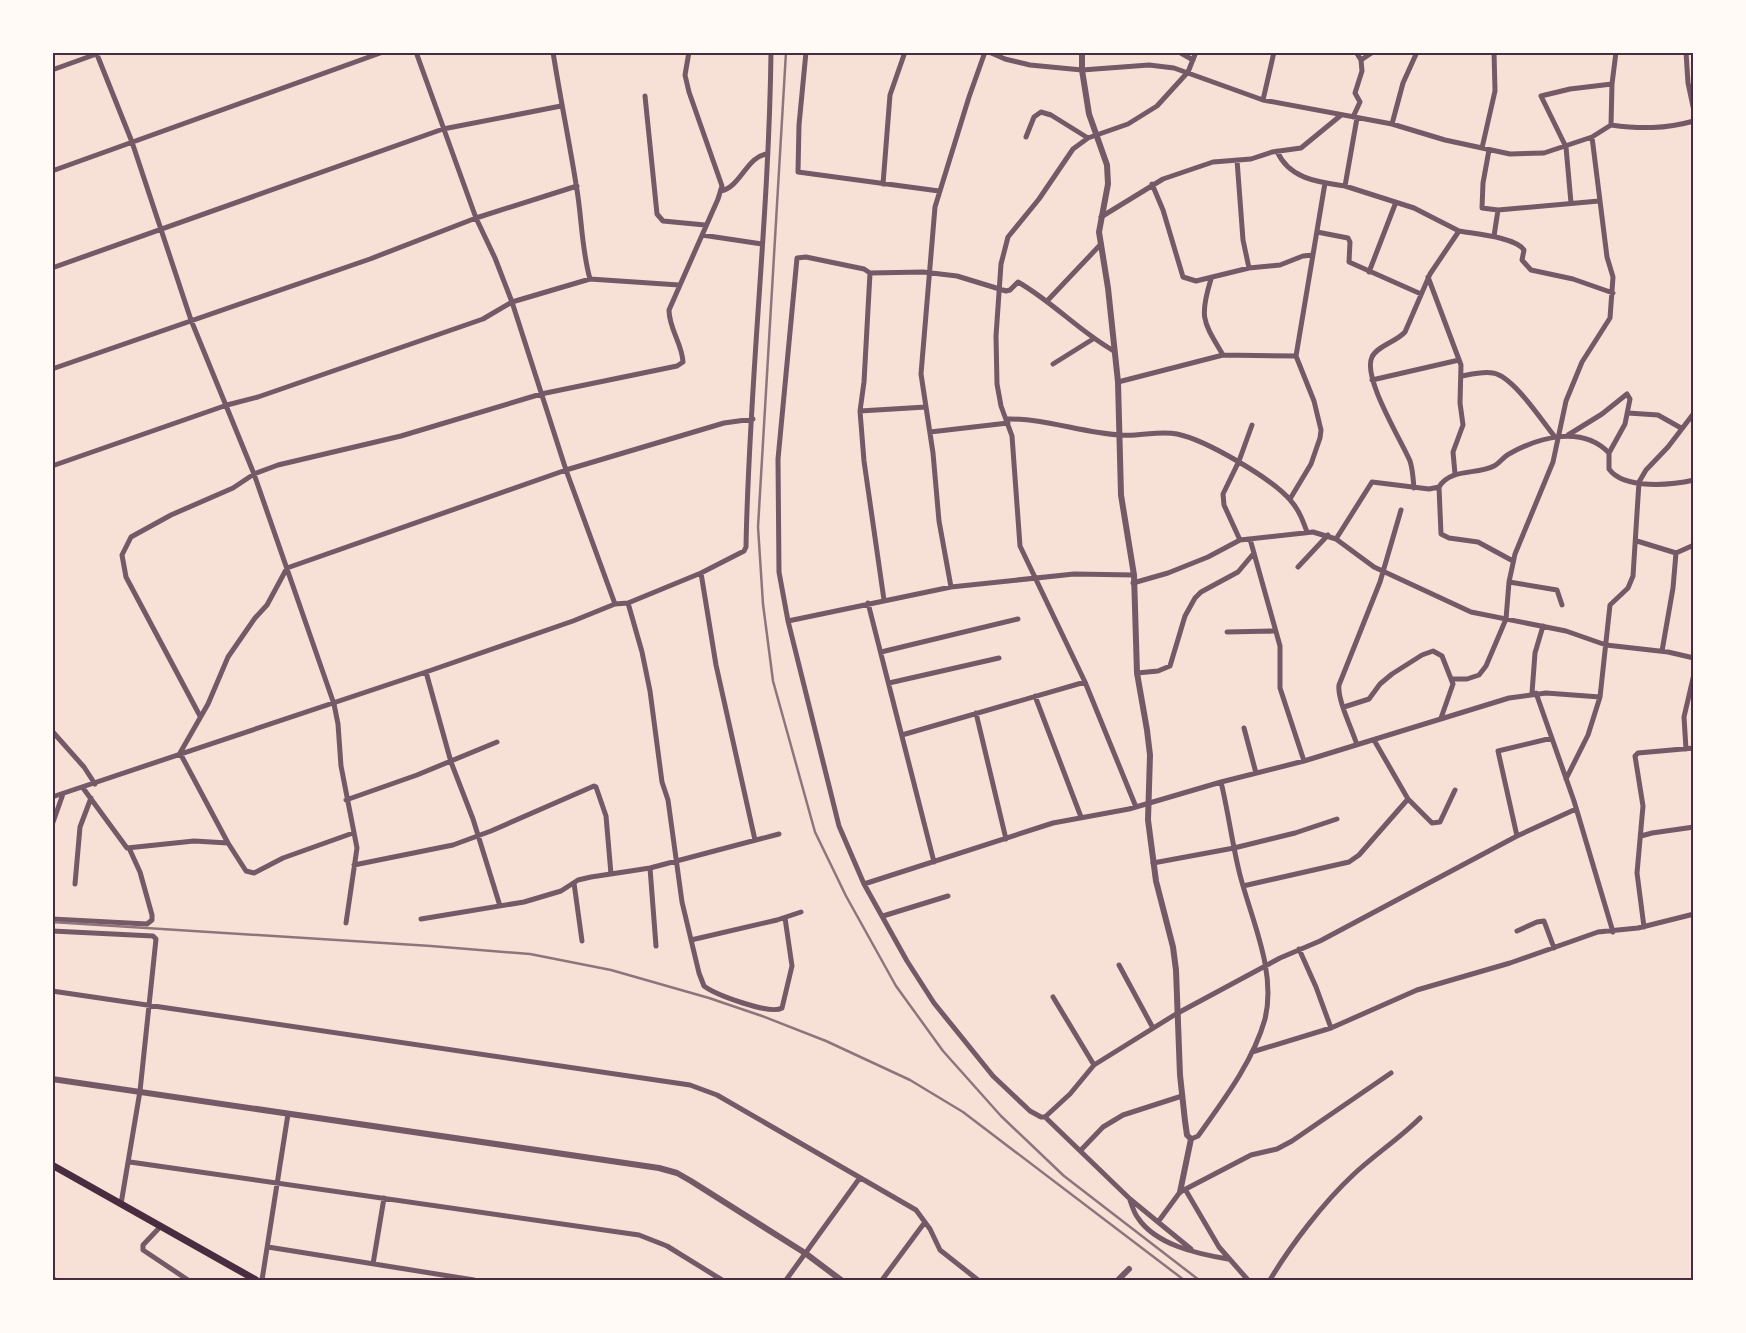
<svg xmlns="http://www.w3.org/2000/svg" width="1746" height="1333" viewBox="0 0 1746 1333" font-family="'Varela Round',sans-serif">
  <rect width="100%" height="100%" fill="#f7e1d7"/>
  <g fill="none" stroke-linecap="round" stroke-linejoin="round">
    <path stroke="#755966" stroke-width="5" d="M 96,52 L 132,142 L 191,320 L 254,474 L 334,704 L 338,724 L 341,766 L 357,848 L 346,923
      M 416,52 L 476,218 L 495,258 L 512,302 L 566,470 L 615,604
      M 553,52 C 560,97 569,140 576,184 C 582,216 581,247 590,279
      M 806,52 L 799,125 L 798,172 L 939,191
      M 989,52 L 1005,59 L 1030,65 L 1082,70 L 1149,65 L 1174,68 L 1263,100 L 1392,124 L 1445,140 L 1510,154 L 1544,153 L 1592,137 L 1611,125 L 1612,84 L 1616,52
      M 1179,52 L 1193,60
      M 1356,52 L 1361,60 L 1373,52
      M 1686,52 L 1688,83 L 1694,111
      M 52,70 L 102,52
      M 645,96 L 657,214 L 663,221 L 705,225
      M 1263,100 L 1274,52
      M 1353,117 L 1360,102 L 1355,93 L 1362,71 L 1361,60
      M 1392,124 L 1403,83 L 1417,52
      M 1611,125 C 1640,129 1665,129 1694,121
      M 1026,137 L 1034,117 L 1041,112 L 1051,115 L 1088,138
      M 1482,148 L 1495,91 L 1494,52
      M 1489,150 L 1483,183 L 1482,208 L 1498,210 L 1599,201
      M 1277,151 C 1289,179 1318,182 1345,186 L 1357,118
      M 1237,160 L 1243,240 L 1249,268 L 1280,265 L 1303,256 L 1313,255
      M 52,171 L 383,52
      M 883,184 L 890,95 L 905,52
      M 1152,184 L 1163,210 L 1183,277 L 1196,281 L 1249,268
      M 1345,186 L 1414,208 L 1459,231
      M 721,191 C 741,187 747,155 768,154
      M 1571,203 L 1566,147 L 1541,96 L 1570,89 L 1612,84
      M 1101,217 L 1163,179 L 1213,162 L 1251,159 L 1272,152 L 1301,148 L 1340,116
      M 1317,232 L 1348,238 L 1350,242 L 1349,262 L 1421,294
      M 702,235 L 762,244
      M 1494,236 L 1498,210
      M 52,268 L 443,129 L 561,106
      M 1369,272 L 1396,202
      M 870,273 L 864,382 L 860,411 L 864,461 L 884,600
      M 1428,277 L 1461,365 L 1460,403 L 1463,425 L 1453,452 L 1455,474
      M 1211,279 C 1199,318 1203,321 1223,355
      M 1048,300 L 1101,244
      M 1114,351 C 1080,332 1053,302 1018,282 L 1010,290 L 1006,291 L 957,276 L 923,272 L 870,273 L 864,269 L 806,257 L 797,258 L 778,459 L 779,572 L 788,621 L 839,826 L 864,884 L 907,961 L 934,1003 L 993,1076 L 1030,1111 L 1041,1117 L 1045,1117 L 1130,1199 L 1158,1222 L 1180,1192 L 1251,1155 L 1277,1149 L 1292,1141 L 1391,1073
      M 1053,364 L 1093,339
      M 52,369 L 370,259 L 476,218 L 577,186
      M 1462,376 C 1472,374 1484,371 1493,373 C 1513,376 1542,421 1555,437
      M 1372,380 L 1459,360
      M 1118,382 L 1223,355 L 1296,356
      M 860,411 L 926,407
      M 1628,413 L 1658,415 L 1681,428
      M 1007,419 C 1045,418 1082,433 1120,435 C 1139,437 1159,430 1177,434 C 1206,440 1273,479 1291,501 C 1299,510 1303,521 1307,532
      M 930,432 L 1008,423
      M 1568,435 L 1602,414 L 1627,394 L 1630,399 L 1625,424 L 1609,453
      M 52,466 L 227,405 L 258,397 L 483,319 L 512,302 L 590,279 L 679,285
      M 1414,488 C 1413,479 1413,470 1410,461 C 1401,440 1362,377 1372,357 C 1377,346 1396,342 1405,332 L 1430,274 L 1459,231 C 1475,234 1515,237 1524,250 L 1522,260 L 1531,270 L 1573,279 L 1613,293
      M 1290,499 L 1311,464 L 1320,438 L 1321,430 L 1314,401 L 1296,356 L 1325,183
      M 1250,539 L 1280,646 L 1280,688 L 1304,761
      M 1336,539 L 1372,482 L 1429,489 L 1439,487
      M 1240,540 L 1224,505 L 1223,494 L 1239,461 L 1252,425
      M 1637,541 L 1676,553 L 1694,545
      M 1513,561 L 1478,542 L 1449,538 L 1441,534 L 1439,487 C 1450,468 1477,475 1494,466 C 1500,463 1503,457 1509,454 C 1539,437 1582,425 1609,453 L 1609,469 C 1624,490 1672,485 1694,480
      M 1298,567 L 1328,535
      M 701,573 L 716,665 L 755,840
      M 1509,582 L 1557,590 L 1562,605
      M 1133,583 L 1168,573 L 1208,557 L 1240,540 L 1313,532 L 1336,539 L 1374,567 L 1471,612 L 1566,631 L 1606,645 L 1668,652 L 1694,658
      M 951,587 L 939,521 L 933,453 L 921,374 L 935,207 L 969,97 L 985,52
      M 628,603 L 642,652 L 650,691 L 662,782 L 668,800 L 682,902 L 699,973 L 704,986 C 716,995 770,1015 782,1008 L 792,966 L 785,918
      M 868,603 L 934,862
      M 788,621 L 951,587 L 1074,574 L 1134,575
      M 1227,632 L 1275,631
      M 1662,651 L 1673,588 L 1676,553
      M 881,652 L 1018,619
      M 426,672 L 451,762 L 473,819 L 500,906
      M 1137,673 L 1158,671 L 1170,666 L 1185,616 L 1195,598 L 1201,592 L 1238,572 L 1254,553
      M 1451,679 L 1467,679 L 1479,675 L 1486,666 L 1506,619 L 1509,582 L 1515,554 L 1553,462 L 1566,401 L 1582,362 L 1610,318 L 1613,277 L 1607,257 L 1592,137
      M 889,683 L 999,658
      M 1532,693 L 1535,653 L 1543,626
      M 1536,693 L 1574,801 L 1613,932
      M 1035,696 L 1081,817
      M 1344,707 L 1369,699 L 1380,684 L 1392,674 L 1422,655 L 1433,651 L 1442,656 L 1453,684 L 1441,718
      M 976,713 L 1006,839
      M 200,716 L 126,577 L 122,555 L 131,537 L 171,515 L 233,488 L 254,474 L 278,465 L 401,436 L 541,394 L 677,366 L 683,362 C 682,343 669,329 669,310 L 718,199 L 722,186 L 689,92 L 685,75 L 689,52
      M 1244,728 L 1256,773
      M 52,731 L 84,767 L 95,784
      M 902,735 L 1085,682
      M 1374,740 L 1408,799 L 1432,823 L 1440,822 L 1455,790
      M 1357,745 C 1352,729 1337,699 1339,685 L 1380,582 L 1401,510
      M 1686,749 L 1684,717 L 1694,674
      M 1566,779 L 1588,735 L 1600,697 L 1610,605 L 1628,588 L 1633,576 L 1639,482 L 1646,470 L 1668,447 L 1694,413
      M 83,788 L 127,848 L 194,841 L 228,843
      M 52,797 L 426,672 L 573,621 L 615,604 L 628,603 L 701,573 L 744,551 L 746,547 C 749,382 769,217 771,52
      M 346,800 L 417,775 L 497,742
      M 1136,807 L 1085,682 L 1020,546 L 1012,436 L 1001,406 L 997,384 L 996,336 L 1001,264 L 1008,237 L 1039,199 L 1073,149 L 1088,138 L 1128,124 L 1157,106 L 1188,72 L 1196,52
      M 52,825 L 63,794
      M 353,833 L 283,858 L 254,873 L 246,871 L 228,843 L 180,753 L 208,704 L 228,657 L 255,618 L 267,605 L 287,568 L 566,470 L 724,423 L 753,419
      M 1517,836 L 1498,751 L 1552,738
      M 1641,836 L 1652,833 L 1694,827
      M 1153,863 L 1234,848 L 1295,833 L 1337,819
      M 354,865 L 453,845 L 491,831 L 594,786 L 596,787 L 606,816 L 611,874
      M 650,868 L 656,946
      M 574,883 L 582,941
      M 75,884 L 80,827 L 91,798
      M 864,884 L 1053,823 L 1129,809 L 1221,782 L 1304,761 L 1509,698 L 1546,693 L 1600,697
      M 1243,886 L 1349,862 L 1359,855 L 1408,799
      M 883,916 L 948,896
      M 52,919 L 147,924 L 152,920 L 152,915 L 140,872 L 129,848
      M 421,919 L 524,902 L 561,891 L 578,880 L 591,877 L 650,868 L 779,834
      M 1644,927 L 1637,873 L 1643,806 L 1635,756 L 1638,753 L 1694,748
      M 52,931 L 153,936 L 156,939 L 140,1091 L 121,1204
      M 1517,931 L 1537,922 L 1544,921 L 1554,948
      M 691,940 L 777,920 L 801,912
      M 1299,949 L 1316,987 L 1331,1028
      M 1119,965 L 1153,1028
      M 52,991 L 690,1085 L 717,1095 L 916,1210 L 930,1229 L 940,1250 L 978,1280
      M 1053,997 L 1094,1065
      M 1252,1052 L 1331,1028 L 1417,990 L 1510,963 L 1598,932 L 1638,928 L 1694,914
      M 1045,1117 L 1070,1094 L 1094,1065 L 1176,1014 L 1280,958 L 1320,941 L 1517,836 L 1576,809
      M 1191,1139 L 1198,1136 C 1223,1101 1253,1062 1265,1019 C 1277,970 1250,917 1239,871 C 1232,842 1228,811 1221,782
      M 1081,1150 L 1103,1127 L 1123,1115 L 1182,1096
      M 130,1162 L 639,1235 L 667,1246 L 722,1280
      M 1185,1189 L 1219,1247 L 1248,1280
      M 1130,1200 C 1132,1206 1134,1213 1138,1218 C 1156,1245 1198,1254 1228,1259
      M 1158,1222 L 1191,1249
      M 161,1226 L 143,1245 L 143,1250 L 188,1280
      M 268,1247 L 474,1280
      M 373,1264 L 384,1198
      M 52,1278 L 55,1280
      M 262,1280 L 288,1114
      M 786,1280 L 859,1179
      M 882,1280 L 925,1222
      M 1270,1280 C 1290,1246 1324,1202 1353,1175 C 1374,1155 1399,1139 1420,1118"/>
    <path stroke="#755966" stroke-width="6" d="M 1082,52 L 1082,70 L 1089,114 L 1107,165 L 1108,184 L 1099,232 L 1108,288 L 1118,382 L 1121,495 L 1134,575 L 1137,673 L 1147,730 L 1150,755 L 1148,820 L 1156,881 L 1173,947 L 1176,970 L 1180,1075 L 1185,1121 L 1187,1135 L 1191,1139 L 1180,1192
      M 52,1079 L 659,1168 L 677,1173 L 691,1181 L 805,1253 L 841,1280
      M 1118,1280 L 1129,1269"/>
    <path stroke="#4a2c40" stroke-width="7" d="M 52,1165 L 256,1280"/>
    <path stroke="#8f747c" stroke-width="2.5" d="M 786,52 L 758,527 L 763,604 L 773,681 L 815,832 L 846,896 L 896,986 L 943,1051 L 1001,1116 L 1064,1176 L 1199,1280
      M 52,922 L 431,946 L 530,954 L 611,970 L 709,998 L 762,1016 L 826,1041 L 910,1080 L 963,1112 L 1184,1280"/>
  </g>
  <rect width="1746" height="1333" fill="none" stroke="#fffaf5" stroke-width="108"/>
  <rect x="54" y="54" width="1638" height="1225" fill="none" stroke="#4a2c40" stroke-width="2"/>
</svg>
